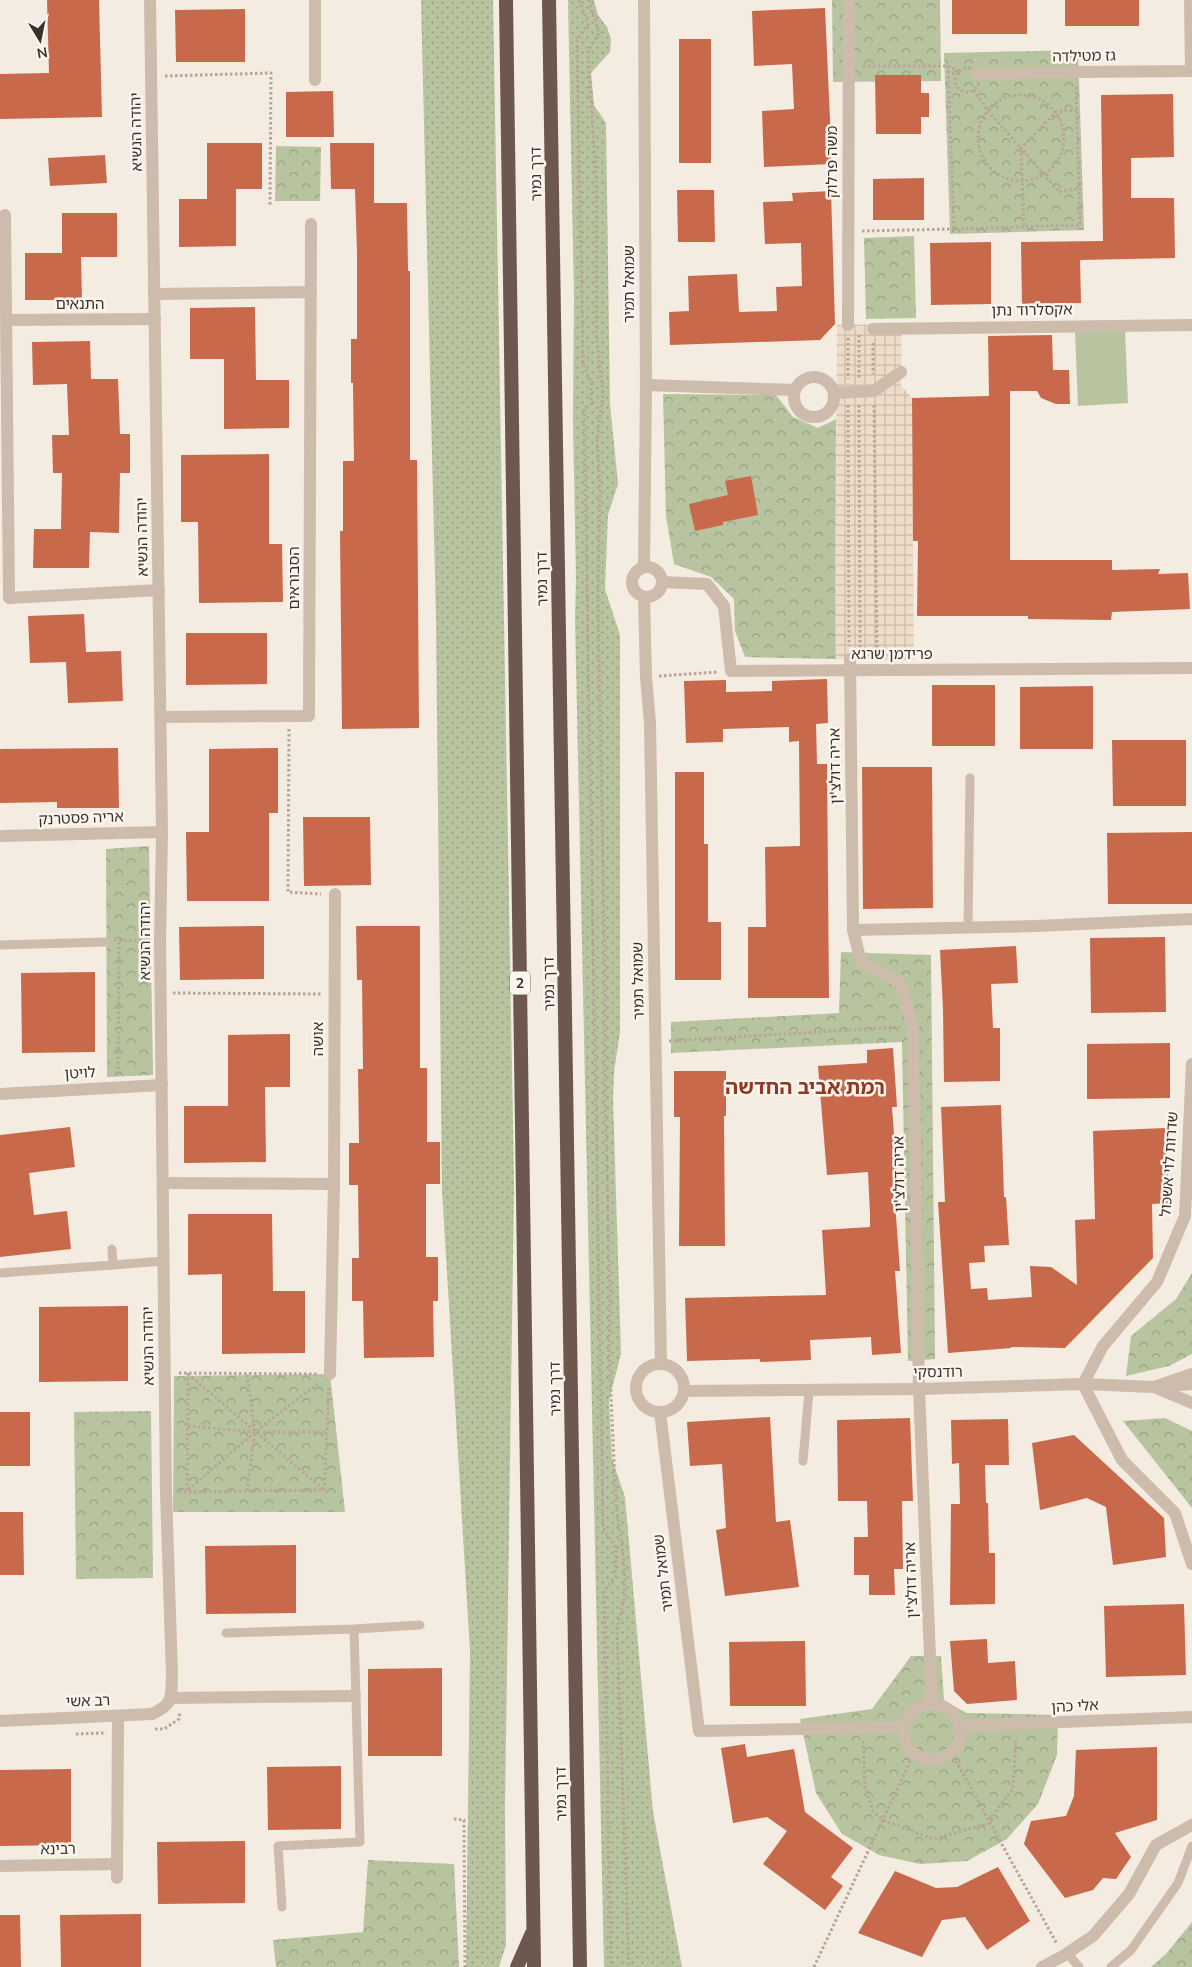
<svg xmlns="http://www.w3.org/2000/svg" width="1192" height="1967" viewBox="0 0 1192 1967" font-family="'Nunito Sans','Noto Sans Hebrew',sans-serif">
  <defs>
    <pattern id="grass-dots" width="8" height="8" patternUnits="userSpaceOnUse" patternTransform="scale(1.25)"><rect width="8" height="8" fill="#b8c4a0"/><path d="M2 2h.1M6 6h.1" fill="none" stroke="#97a083" stroke-width="1.8" stroke-linecap="round"/></pattern>
    <pattern id="forest-crowns" width="20" height="18" patternUnits="userSpaceOnUse" patternTransform="scale(1.25)"><rect width="20" height="18" fill="#b8c4a0"/><path d="M2 6a3 3 0 1 1 6 0M12 15a3 3 0 1 1 6 0" fill="none" stroke="#97a083"/></pattern>
    <pattern id="plaza-grid" width="8" height="8" patternUnits="userSpaceOnUse" patternTransform="scale(1.25)"><rect width="8" height="8" fill="#ecdcc8"/><path d="M0 4h8M4 0v8" fill="none" stroke="#cbbdac"/></pattern>
  </defs>
  <rect width="100%" height="100%" fill="#f4ebe1"/>
  <path fill="url(#grass-dots)" d="M 421,0 L 493,0 L 514,1184 L 505,1809 L 506,1945 L 499,1967 L 466,1967 L 470,1651 L 442,1190 L 436,618 Z
    M 568,0 L 594,0 L 598,15 L 607,27 L 611,39 L 610,52 L 591,73 L 594,105 L 606,123 L 610,404 L 618,484 L 608,515 L 605,589 L 620,635 L 620,1032 L 614,1072 L 613,1099 L 621,1354 L 609,1400 L 612,1459 L 625,1497 L 653,1812 L 682,1967 L 604,1967 L 575,618 L 576,578 L 573,423 L 574,296 Z"/>
  <path fill="url(#forest-crowns)" d="M 832,0 L 940,0 L 941,81 L 833,82 Z
    M 1078,50 L 1084,230 L 950,234 L 944,53 Z
    M 276,146 L 321,147 L 320,201 L 275,201 Z
    M 914,236 L 916,318 L 866,319 L 864,238 Z
    M 663,394 L 776,395 L 793,417 L 818,428 L 836,419 L 835,659 L 745,657 L 735,631 L 734,599 L 711,577 L 674,564 L 666,516 Z
    M 149,846 L 153,1075 L 107,1077 L 106,849 Z
    M 841,952 L 931,955 L 935,1359 L 908,1361 L 902,1042 L 671,1053 L 671,1022 L 839,1013 Z
    M 1192,1273 L 1192,1354 L 1169,1366 L 1126,1376 L 1131,1336 L 1176,1299 Z
    M 330,1374 L 345,1512 L 173,1512 L 174,1376 Z
    M 151,1411 L 153,1578 L 76,1579 L 74,1412 Z
    M 1165,1418 L 1192,1431 L 1192,1508 L 1123,1421 Z
    M 911,1656 L 941,1656 L 944,1701 L 967,1713 L 1058,1715 L 1057,1755 L 1038,1804 L 1007,1839 L 967,1861 L 920,1864 L 879,1855 L 842,1834 L 816,1793 L 800,1719 L 872,1709 Z
    M 368,1860 L 454,1864 L 459,1967 L 276,1967 L 273,1940 L 363,1932 Z
    M 1192,1922 L 1192,1967 L 1151,1967 L 1166,1954 Z"/>
  <path fill="#b8c4a0" d="M 1125,331 L 1128,403 L 1078,406 L 1075,332 Z"/>
  <path fill="url(#plaza-grid)" d="M 902,324 L 901,386 L 912,398 L 914,660 L 835,659 L 837,325 Z"/>
  <path fill="#c8694b" d="M 47,0 L 99,0 L 102,117 L 0,119 L 0,74 L 49,73 Z
    M 952,0 L 1027,0 L 1027,34 L 952,34 Z
    M 1065,0 L 1139,0 L 1139,26 L 1065,26 Z
    M 825,8 L 832,164 L 764,167 L 762,111 L 794,109 L 792,64 L 754,66 L 752,11 Z
    M 245,9 L 245,62 L 176,62 L 175,10 Z
    M 679,39 L 711,39 L 711,163 L 679,163 Z
    M 875,75 L 921,75 L 921,93 L 929,93 L 929,117 L 921,117 L 921,134 L 876,134 Z
    M 333,91 L 334,137 L 286,137 L 286,92 Z
    M 1173,94 L 1174,157 L 1131,158 L 1131,198 L 1174,198 L 1175,258 L 1080,260 L 1081,303 L 1022,304 L 1021,242 L 1103,241 L 1101,95 Z
    M 207,143 L 262,143 L 262,189 L 236,189 L 236,246 L 179,247 L 179,199 L 207,199 Z
    M 330,143 L 374,143 L 374,203 L 407,203 L 408,271 L 410,271 L 410,460 L 417,460 L 419,728 L 342,729 L 340,531 L 343,531 L 343,461 L 354,461 L 353,383 L 351,383 L 351,339 L 357,339 L 357,252 L 355,189 L 331,189 Z
    M 105,155 L 107,183 L 50,186 L 48,158 Z
    M 924,178 L 924,220 L 873,220 L 873,179 Z
    M 677,190 L 714,190 L 715,242 L 678,242 Z
    M 831,191 L 835,324 L 820,340 L 670,345 L 669,312 L 689,311 L 688,276 L 737,274 L 739,312 L 777,311 L 776,287 L 802,286 L 801,243 L 765,244 L 763,202 L 793,201 L 792,193 Z
    M 62,213 L 117,213 L 117,257 L 81,257 L 82,300 L 25,300 L 25,253 L 62,253 Z
    M 991,242 L 991,304 L 931,305 L 930,243 Z
    M 255,307 L 256,380 L 289,380 L 289,428 L 224,429 L 224,359 L 190,359 L 190,308 Z
    M 1052,335 L 1053,370 L 1069,370 L 1070,404 L 1056,404 L 1041,398 L 1037,391 L 1010,391 L 1010,560 L 1112,560 L 1112,570 L 1160,569 L 1158,574 L 1188,573 L 1190,609 L 1112,612 L 1111,620 L 1028,619 L 1028,616 L 917,616 L 918,541 L 913,541 L 912,398 L 989,396 L 988,336 Z
    M 90,341 L 91,379 L 118,379 L 120,434 L 130,434 L 130,473 L 120,473 L 119,533 L 90,532 L 89,568 L 33,568 L 34,529 L 61,529 L 62,473 L 53,473 L 52,435 L 69,435 L 67,384 L 33,385 L 32,342 Z
    M 269,454 L 269,544 L 282,544 L 283,602 L 199,603 L 198,522 L 181,522 L 181,455 Z
    M 751,476 L 758,515 L 723,522 L 723,525 L 695,531 L 689,504 L 728,495 L 725,481 Z
    M 84,614 L 86,652 L 121,651 L 123,701 L 68,703 L 66,662 L 30,663 L 28,616 Z
    M 186,633 L 267,633 L 267,684 L 186,685 Z
    M 827,679 L 828,723 L 816,724 L 817,764 L 827,764 L 829,998 L 748,998 L 748,927 L 766,927 L 765,847 L 800,846 L 799,741 L 789,742 L 789,727 L 723,729 L 723,742 L 686,743 L 684,681 L 726,680 L 726,692 L 772,691 L 772,681 Z
    M 932,685 L 995,685 L 995,746 L 932,746 Z
    M 1093,686 L 1093,749 L 1020,749 L 1020,687 Z
    M 1112,740 L 1186,740 L 1186,806 L 1113,806 Z
    M 118,748 L 119,808 L 57,808 L 57,802 L 0,803 L 0,749 Z
    M 278,748 L 278,813 L 269,813 L 269,901 L 187,901 L 186,832 L 209,832 L 209,749 Z
    M 862,767 L 932,767 L 933,908 L 863,909 Z
    M 675,772 L 704,772 L 704,844 L 708,844 L 708,922 L 721,922 L 721,980 L 675,980 Z
    M 303,817 L 370,817 L 371,885 L 304,886 Z
    M 1192,832 L 1192,904 L 1108,904 L 1107,833 Z
    M 264,926 L 264,979 L 180,980 L 179,927 Z
    M 356,926 L 420,926 L 420,1068 L 427,1068 L 427,1142 L 440,1142 L 440,1184 L 426,1184 L 426,1257 L 438,1257 L 438,1301 L 433,1301 L 434,1357 L 364,1358 L 363,1301 L 352,1301 L 352,1258 L 359,1258 L 358,1185 L 349,1185 L 349,1143 L 359,1143 L 358,1069 L 363,1069 L 362,980 L 357,980 Z
    M 1165,937 L 1166,1012 L 1091,1013 L 1090,938 Z
    M 1016,946 L 1018,983 L 991,984 L 993,1028 L 1000,1028 L 1000,1081 L 944,1082 L 943,1009 L 940,950 Z
    M 95,972 L 95,1052 L 22,1053 L 21,973 Z
    M 290,1034 L 290,1087 L 265,1087 L 266,1162 L 184,1163 L 184,1106 L 228,1106 L 228,1035 Z
    M 1170,1043 L 1170,1098 L 1087,1099 L 1087,1044 Z
    M 893,1048 L 897,1107 L 892,1107 L 898,1189 L 894,1189 L 900,1271 L 895,1271 L 901,1353 L 872,1355 L 871,1337 L 810,1340 L 811,1360 L 760,1362 L 760,1359 L 687,1361 L 685,1298 L 826,1295 L 822,1230 L 870,1227 L 870,1214 L 868,1172 L 827,1175 L 818,1066 L 867,1063 L 867,1050 Z
    M 674,1071 L 726,1071 L 726,1116 L 724,1116 L 725,1246 L 679,1246 L 680,1117 L 674,1117 Z
    M 1001,1105 L 1004,1197 L 1006,1197 L 1009,1245 L 984,1246 L 985,1262 L 969,1263 L 971,1289 L 987,1288 L 988,1300 L 1032,1297 L 1030,1266 L 1051,1267 L 1077,1285 L 1075,1220 L 1095,1219 L 1093,1131 L 1166,1128 L 1169,1203 L 1152,1204 L 1153,1258 L 1065,1348 L 1011,1347 L 1011,1348 L 948,1353 L 938,1202 L 945,1202 L 941,1107 Z
    M 70,1127 L 75,1167 L 29,1173 L 34,1215 L 67,1211 L 71,1249 L 0,1257 L 0,1135 Z
    M 188,1214 L 272,1214 L 273,1291 L 305,1291 L 305,1353 L 222,1354 L 222,1274 L 188,1275 Z
    M 128,1306 L 128,1381 L 39,1382 L 39,1307 Z
    M 0,1412 L 30,1412 L 30,1466 L 0,1466 Z
    M 770,1417 L 776,1522 L 790,1520 L 799,1587 L 725,1596 L 716,1530 L 726,1528 L 722,1464 L 690,1466 L 687,1422 Z
    M 910,1418 L 913,1501 L 902,1501 L 903,1569 L 894,1569 L 895,1595 L 869,1595 L 869,1575 L 854,1575 L 854,1537 L 868,1537 L 867,1501 L 838,1501 L 837,1420 Z
    M 1008,1419 L 1009,1465 L 985,1465 L 986,1503 L 988,1503 L 989,1553 L 995,1553 L 995,1604 L 950,1605 L 951,1504 L 960,1504 L 959,1463 L 952,1464 L 951,1420 Z
    M 1074,1435 L 1164,1518 L 1166,1557 L 1113,1565 L 1106,1507 L 1087,1498 L 1040,1510 L 1032,1443 Z
    M 0,1512 L 23,1512 L 24,1575 L 0,1575 Z
    M 296,1545 L 296,1613 L 206,1614 L 205,1546 Z
    M 1184,1604 L 1186,1675 L 1106,1677 L 1104,1606 Z
    M 987,1639 L 988,1663 L 1015,1661 L 1017,1700 L 967,1704 L 954,1691 L 950,1641 Z
    M 805,1641 L 806,1706 L 730,1706 L 729,1642 Z
    M 442,1668 L 442,1756 L 368,1756 L 368,1669 Z
    M 745,1744 L 747,1757 L 794,1749 L 805,1812 L 853,1848 L 831,1877 L 843,1886 L 825,1910 L 763,1864 L 787,1831 L 767,1817 L 733,1823 L 721,1748 Z
    M 1157,1747 L 1157,1820 L 1115,1833 L 1131,1857 L 1116,1879 L 1103,1878 L 1093,1890 L 1065,1898 L 1024,1844 L 1031,1821 L 1066,1816 L 1074,1796 L 1076,1750 Z
    M 341,1766 L 341,1829 L 268,1830 L 267,1767 Z
    M 71,1769 L 71,1845 L 0,1846 L 0,1770 Z
    M 245,1841 L 245,1903 L 158,1904 L 157,1842 Z
    M 998,1867 L 1030,1921 L 987,1950 L 965,1917 L 942,1920 L 922,1957 L 858,1933 L 895,1871 L 936,1888 L 957,1887 Z
    M 141,1914 L 141,1967 L 61,1967 L 60,1915 Z
    M 0,1915 L 20,1915 L 21,1967 L 0,1967 Z"/>
  <g fill="none" stroke-linecap="round" stroke-linejoin="round">
    <path stroke="#b9a596" stroke-width="3" stroke-dasharray="2.5 2.5" stroke-linecap="butt" d="M 579,0 L 588,24 L 577,40 L 583,365 L 591,381 L 591,404 L 584,408 L 603,1528 L 616,1548 L 615,1577 L 604,1591 L 611,1967
      M 589,0 L 599,33 L 588,52 L 596,178 L 596,333 L 603,393 L 597,440 L 600,486 L 598,602 L 605,972 L 605,1105 L 610,1292 L 609,1353 L 616,1505 L 624,1561 L 625,1596 L 617,1628 L 629,1967
      M 863,66 L 948,66 L 959,71
      M 948,66 L 954,229 L 1080,225 L 1076,85
      M955 80a12 12 0 1 1 24 0a12 12 0 1 1-24 0Z
      M 165,76 L 271,73 L 270,207
      M 974,90 L 987,110 L 1021,148 L 1024,227
      M978 138a43 43 0 1 1 86 0a43 43 0 1 1-86 0Z
      M 1077,110 L 1056,112 L 1021,148 L 1059,192 L 1083,188
      M 862,231 L 954,229
      M 859,335 L 859,379
      M 848,338 L 848,379
      M 873,343 L 873,374
      M 848,405 L 849,646
      M 859,405 L 860,649
      M 874,405 L 877,657
      M 659,676 L 718,672
      M 289,729 L 288,892 L 321,894
      M 119,941 L 146,941
      M 173,993 L 322,994
      M 669,1041 L 900,1027
      M 118,1074 L 119,943
      M 179,1373 L 317,1374
      M 188,1373 L 187,1491 L 255,1432 L 319,1383
      M 188,1374 L 324,1490
      M 188,1426 L 255,1432 L 327,1432
      M 247,1491 L 255,1432 L 247,1374
      M 179,1492 L 324,1490 L 329,1386
      M 155,1729 L 164,1729 L 179,1719 L 180,1712
      M 76,1734 L 104,1733
      M 863,1741 L 865,1787 L 873,1811 L 883,1820 L 933,1839 L 990,1823 L 998,1808 L 1013,1789 L 1016,1738
      M 951,1752 L 1057,1944
      M 454,1819 L 464,1820 L 465,1967
      M 814,1967 L 914,1753"/>
    <path stroke="#cdbbac" stroke-width="9" d="M 968,927 L 970,778
      M 0,945 L 106,942
      M 112,1249 L 113,1265 L 164,1261
      M 0,1273 L 113,1265
      M 803,1461 L 809,1391
      M 354,1629 L 420,1625
      M 226,1633 L 354,1629 L 360,1842 L 278,1846 L 282,1907
      M 1067,1953 L 1079,1967
      M 1111,1967 L 1131,1950 L 1178,1883 L 1192,1846"/>
    <path stroke="#cdbbac" stroke-width="12" d="M 977,74 L 1075,72
      M 848,325 L 849,0
      M 873,329 L 1192,325
      M 850,659 L 853,930 L 861,962 L 900,982 L 913,1026 L 919,1389 L 932,1705
      M904 1732a28 28 0 1 1 56 0a28 28 0 1 1-56 0Z
      M 959,1726 L 1192,1717
      M 699,1731 L 904,1727
      M 0,1866 L 117,1864"/>
    <path stroke="#cdbbac" stroke-width="12" d="M 315,0 L 315,80
      M 644,0 L 646,385 L 644,567
      M 1075,72 L 1191,71 L 1190,0
      M 5,215 L 9,598 L 159,590
      M 154,294 L 311,292
      M 6,320 L 155,319
      M794 397a20 20 0 1 1 40 0a20 20 0 1 1-40 0Z
      M 646,385 L 795,390
      M 834,393 L 874,391 L 901,372
      M632 582a15 15 0 1 1 30 0a15 15 0 1 1-30 0Z
      M 662,582 L 707,584 L 724,606 L 731,671 L 1192,668
      M 644,597 L 646,677 L 650,723 L 661,1364
      M 161,717 L 309,716 L 311,224
      M 853,930 L 1037,926 L 1192,919
      M 1192,1064 L 1185,1216 L 1157,1282 L 1103,1346 L 1083,1384 L 1122,1460 L 1175,1513 L 1192,1564
      M 0,1094 L 162,1085
      M 163,1183 L 334,1184
      M636 1388a24 24 0 1 1 48 0a24 24 0 1 1-48 0Z
      M 330,1374 L 334,1184 L 335,894
      M 684,1391 L 919,1389 L 1083,1384 L 1154,1387 L 1192,1384
      M 660,1412 L 699,1731
      M 171,1698 L 355,1696
      M 117,1878 L 118,1717
      M 1042,1967 L 1063,1956 L 1093,1936 L 1129,1894 L 1156,1845 L 1192,1825"/>
    <path stroke="#cdbbac" stroke-width="12" d="M 0,836 L 162,832
      M 1154,1387 L 1192,1403
      M 1154,1387 L 1192,1374
      M 0,1721 L 152,1714 C 174,1704 171,1697 172,1675 L 166,1493 L 160,942 L 162,832 L 150,0"/>
    <path stroke="#6c584f" stroke-width="14" d="M 506,0 L 534,1967
      M 549,0 L 580,1967
      M 517,1967 L 532,1933"/>
  </g>
  <g text-anchor="middle" dominant-baseline="central" stroke-width="5" stroke-linejoin="round" paint-order="stroke">
    <rect fill="#fbf5ee" stroke="#756b66" stroke-width="1" x="510" y="971.5" width="20" height="23" rx="4"/>
    <g font-size="14" font-weight="bold" fill="#3b302b">
      <text x="520" y="983">2</text>
    </g>
    <g font-size="15" fill="#3b302b" stroke="#fbf5ee">
      <text transform="translate(1084 56) rotate(-1)">גז מטילדה</text>
      <text transform="translate(136 132) rotate(-91)">יהודה הנשיא</text>
      <text transform="translate(832 162) rotate(-90)">משה פרלוק</text>
      <text transform="translate(536 174) rotate(-91)">דרך נמיר</text>
      <text transform="translate(629 284) rotate(-90)">שמואל תמיר</text>
      <text x="80" y="304">התנאים</text>
      <text transform="translate(1032 310) rotate(-1)">אקסלרוד נתן</text>
      <text transform="translate(142 537) rotate(-91)">יהודה הנשיא</text>
      <text transform="translate(294 578) rotate(-90)">הסבוראים</text>
      <text transform="translate(542 579) rotate(-91)">דרך נמיר</text>
      <text x="892" y="654">פרידמן שרגא</text>
      <text transform="translate(835 766) rotate(-91)">אריה דולצ'ין</text>
      <text transform="translate(81 818) rotate(-2)">אריה פסטרנק</text>
      <text transform="translate(145 941) rotate(-90)">יהודה הנשיא</text>
      <text transform="translate(638 981) rotate(-91)">שמואל תמיר</text>
      <text transform="translate(549 984) rotate(-91)">דרך נמיר</text>
      <text transform="translate(318 1039) rotate(-90)">אושה</text>
      <text transform="translate(80 1073) rotate(-3)">לויטן</text>
      <text transform="translate(1169 1164) rotate(-86)">שדרות לוי אשכול</text>
      <text transform="translate(899 1174) rotate(-91)">אריה דולצ'ין</text>
      <text transform="translate(148 1346) rotate(-91)">יהודה הנשיא</text>
      <text transform="translate(938 1372) rotate(-1)">רודנסקי</text>
      <text transform="translate(555 1389) rotate(-91)">דרך נמיר</text>
      <text transform="translate(663 1573) rotate(-97)">שמואל תמיר</text>
      <text transform="translate(911 1580) rotate(-92)">אריה דולצ'ין</text>
      <text transform="translate(88 1701) rotate(-2)">רב אשי</text>
      <text transform="translate(1075 1706) rotate(-3)">אלי כהן</text>
      <text transform="translate(561 1794) rotate(-91)">דרך נמיר</text>
      <text transform="translate(58 1849) rotate(-1)">רבינא</text>
    </g>
    <g font-size="20" font-weight="bold" fill="#8c3b22" stroke="#fbf5ee">
      <text x="805" y="1087">רמת אביב החדשה</text>
    </g>
  </g>
  <g transform="translate(40 40) rotate(170)" stroke="#fbf5ee" stroke-width="4" paint-order="stroke">
  <path d="M0-4L9 19L0 12L-9 19Z" fill="#3b302b"/>
  <text y="-8" font-size="14" font-weight="bold" text-anchor="middle" fill="#3b302b">N</text>
  </g>
</svg>
